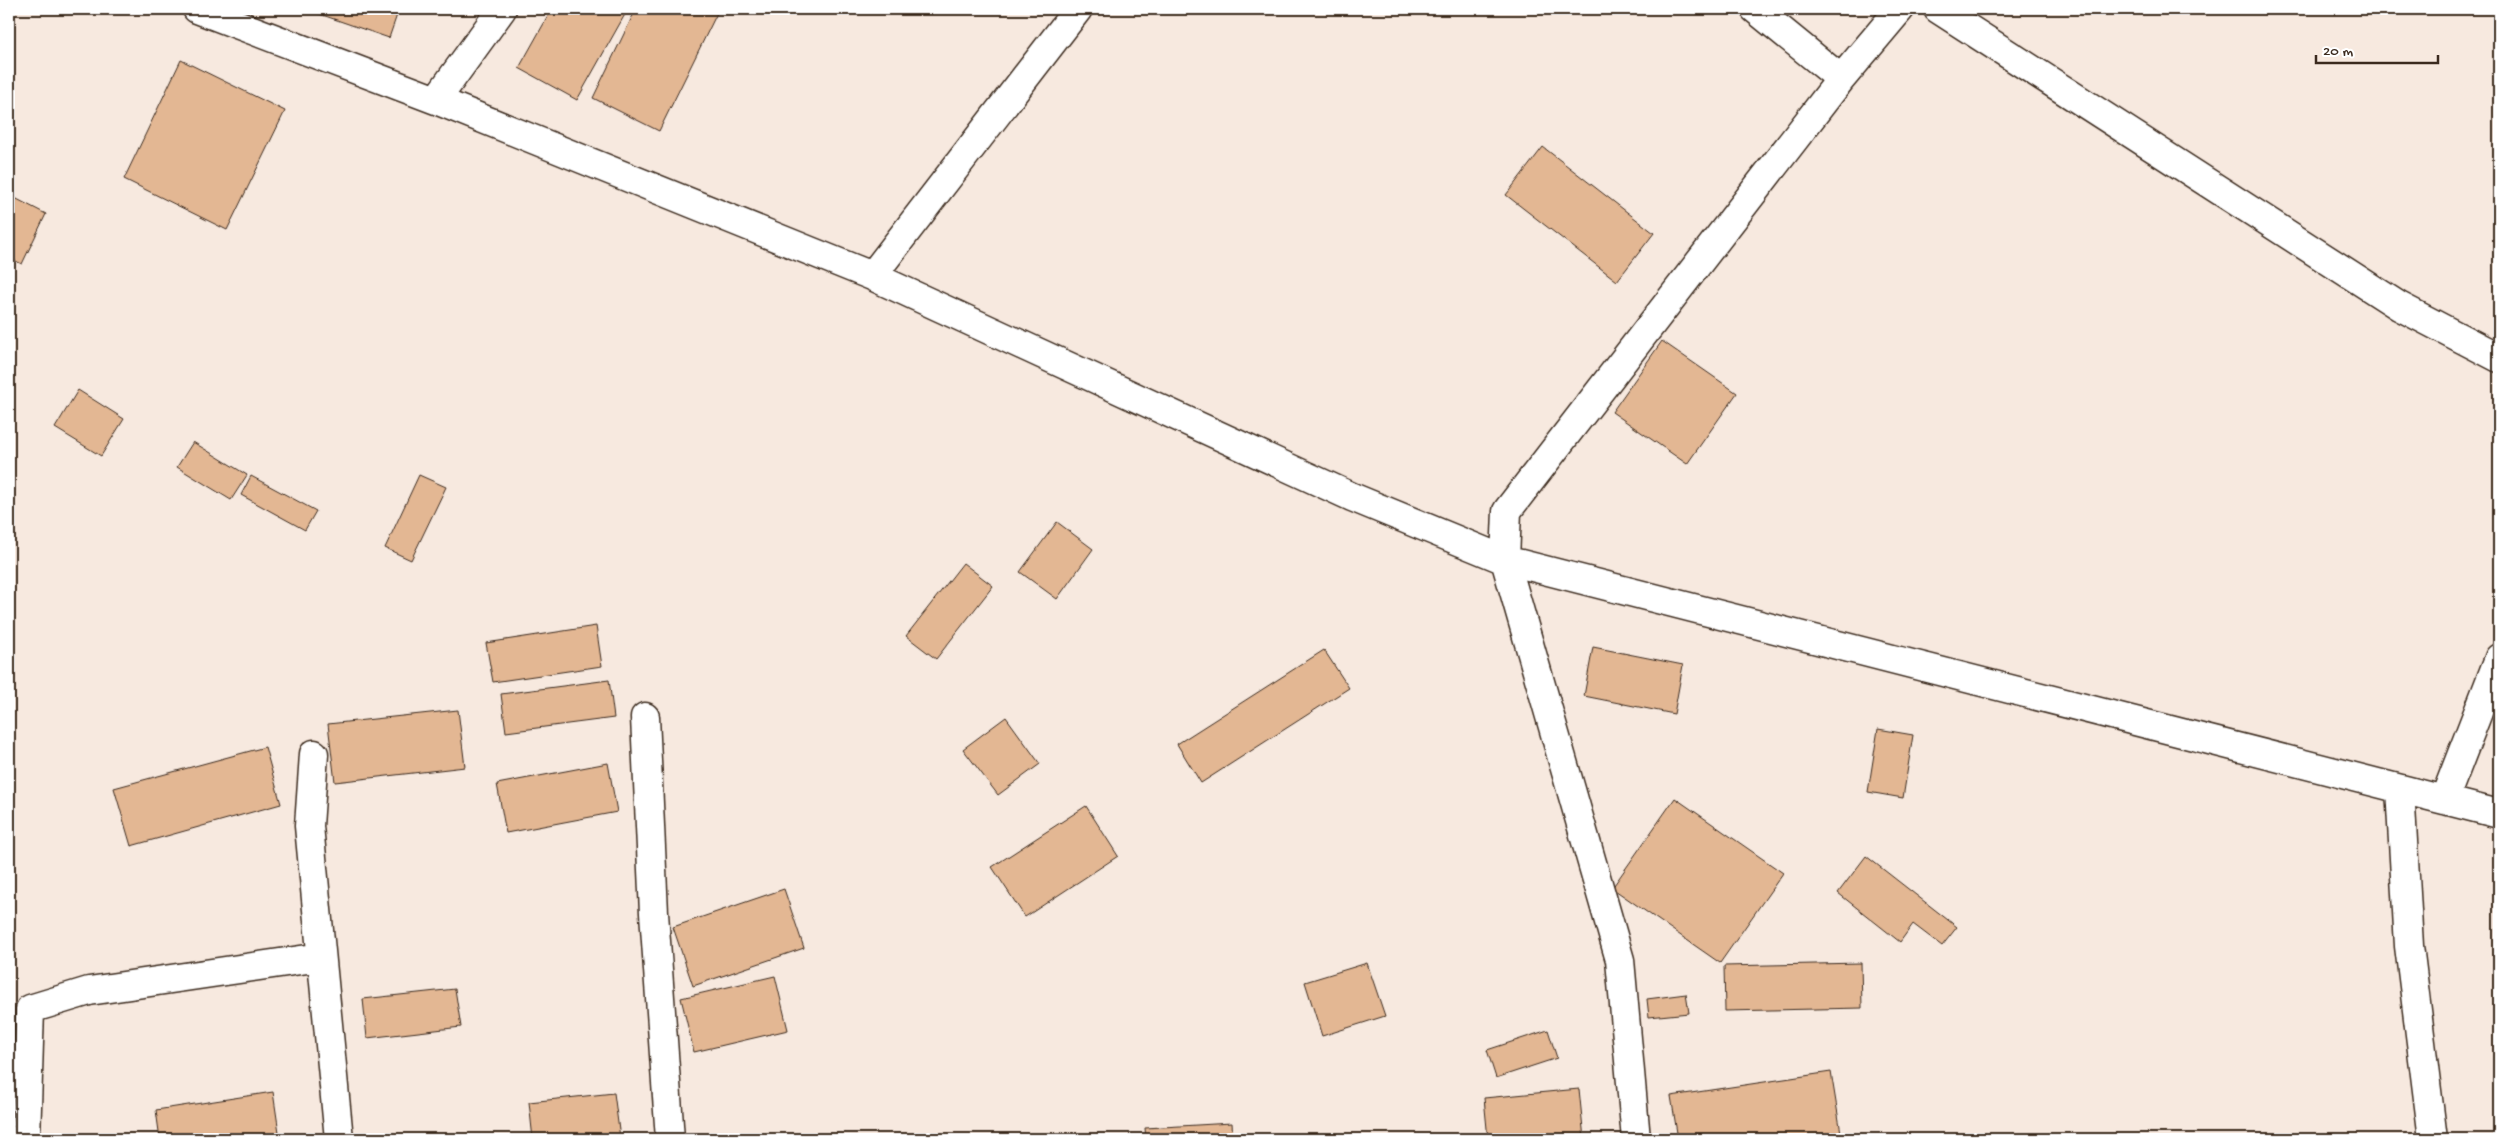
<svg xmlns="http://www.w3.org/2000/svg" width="2508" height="1148" viewBox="0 0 2508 1148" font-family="'Gochi Hand',sans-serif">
  <rect width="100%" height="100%" fill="#f7e9df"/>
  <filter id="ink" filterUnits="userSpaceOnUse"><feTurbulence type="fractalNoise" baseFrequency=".02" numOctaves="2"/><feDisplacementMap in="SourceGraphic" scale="10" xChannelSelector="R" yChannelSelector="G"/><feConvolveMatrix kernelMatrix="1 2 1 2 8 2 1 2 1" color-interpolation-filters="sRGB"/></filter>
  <g filter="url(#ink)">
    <path fill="#e3b793" stroke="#3b2a1e" d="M 305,9 L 399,9 L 389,38 Z
      M 552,9 L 628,9 L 577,100 L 519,68 Z
      M 636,9 L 719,9 L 659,131 L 593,98 Z
      M 181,60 L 285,111 L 227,230 L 124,179 Z
      M 1543,147 L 1654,233 L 1617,281 L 1506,195 Z
      M 9,195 L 46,214 L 22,264 L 9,258 Z
      M 1662,341 L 1737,393 L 1687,464 L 1612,412 Z
      M 78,390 L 124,419 L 101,456 L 55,428 Z
      M 193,442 L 247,475 L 231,500 L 177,467 Z
      M 419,475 L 446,487 L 411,560 L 385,548 Z
      M 251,476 L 316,511 L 305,530 L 241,495 Z
      M 1057,522 L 1093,549 L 1057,599 L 1020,572 Z
      M 963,563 L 993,586 L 936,659 L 906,636 Z
      M 596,626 L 602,666 L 493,682 L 486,643 Z
      M 1593,647 L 1683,665 L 1674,714 L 1584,696 Z
      M 1324,650 L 1349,688 L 1201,783 L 1177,744 Z
      M 609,680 L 614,718 L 506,732 L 501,694 Z
      M 458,710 L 465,767 L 335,782 L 328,724 Z
      M 1006,717 L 1040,764 L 998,795 L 963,749 Z
      M 1878,729 L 1913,735 L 1903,798 L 1868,792 Z
      M 265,747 L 281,804 L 131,846 L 114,788 Z
      M 608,763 L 617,812 L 506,833 L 497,784 Z
      M 1675,798 L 1783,873 L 1720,963 L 1612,888 Z
      M 1086,806 L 1118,856 L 1025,917 L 992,867 Z
      M 1866,856 L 1957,927 L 1942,946 L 1913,924 L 1900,942 L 1838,893 Z
      M 784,889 L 804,948 L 693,986 L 673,927 Z
      M 1367,963 L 1385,1016 L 1322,1036 L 1305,982 Z
      M 1861,963 L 1862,1008 L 1725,1011 L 1724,966 Z
      M 775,976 L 788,1030 L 694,1052 L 681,998 Z
      M 455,989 L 461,1027 L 367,1038 L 363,999 Z
      M 1686,994 L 1689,1013 L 1649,1017 L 1647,999 Z
      M 1548,1030 L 1557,1058 L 1496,1078 L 1487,1050 Z
      M 1831,1072 L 1842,1139 L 1678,1139 L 1671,1096 Z
      M 1579,1089 L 1584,1139 L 1488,1139 L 1484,1098 Z
      M 273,1092 L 280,1139 L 160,1139 L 156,1110 Z
      M 614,1093 L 620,1138 L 533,1139 L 529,1102 Z
      M 1232,1123 L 1233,1139 L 1146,1139 L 1145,1128 Z"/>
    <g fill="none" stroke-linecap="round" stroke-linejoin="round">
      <defs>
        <path id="minor" d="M 197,9 L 436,100 L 872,276 L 1352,497 L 1505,560 L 1620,960 L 1636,1139
          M 1755,9 L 1841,79
          M 1900,9 L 1841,79 L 1507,511 L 1505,560 L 2499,814
          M 1938,9 L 2399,306 L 2499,358
          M 436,100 L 502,9
          M 872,276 L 1078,9
          M 645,717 L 654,913 L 670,1139
          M 314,754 L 309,826 L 339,1139
          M 2400,789 L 2409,946 L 2433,1139
          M 2444,800 L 2499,658
          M 26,1139 L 30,1009 L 89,991 L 321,957"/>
      </defs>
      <use href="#minor" stroke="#3b2a1e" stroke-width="31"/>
      <use href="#minor" stroke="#fff" stroke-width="28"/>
    </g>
  </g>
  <rect width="2508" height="1148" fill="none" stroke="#fff" stroke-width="30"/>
  <rect x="15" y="15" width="2478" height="1118" fill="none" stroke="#3b2a1e" stroke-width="2" filter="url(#ink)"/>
  <path d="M2316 55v8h122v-8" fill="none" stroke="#3b2a1e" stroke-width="2.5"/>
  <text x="2323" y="55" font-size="15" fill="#3b2a1e" stroke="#ffffff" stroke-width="4" paint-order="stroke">20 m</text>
</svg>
